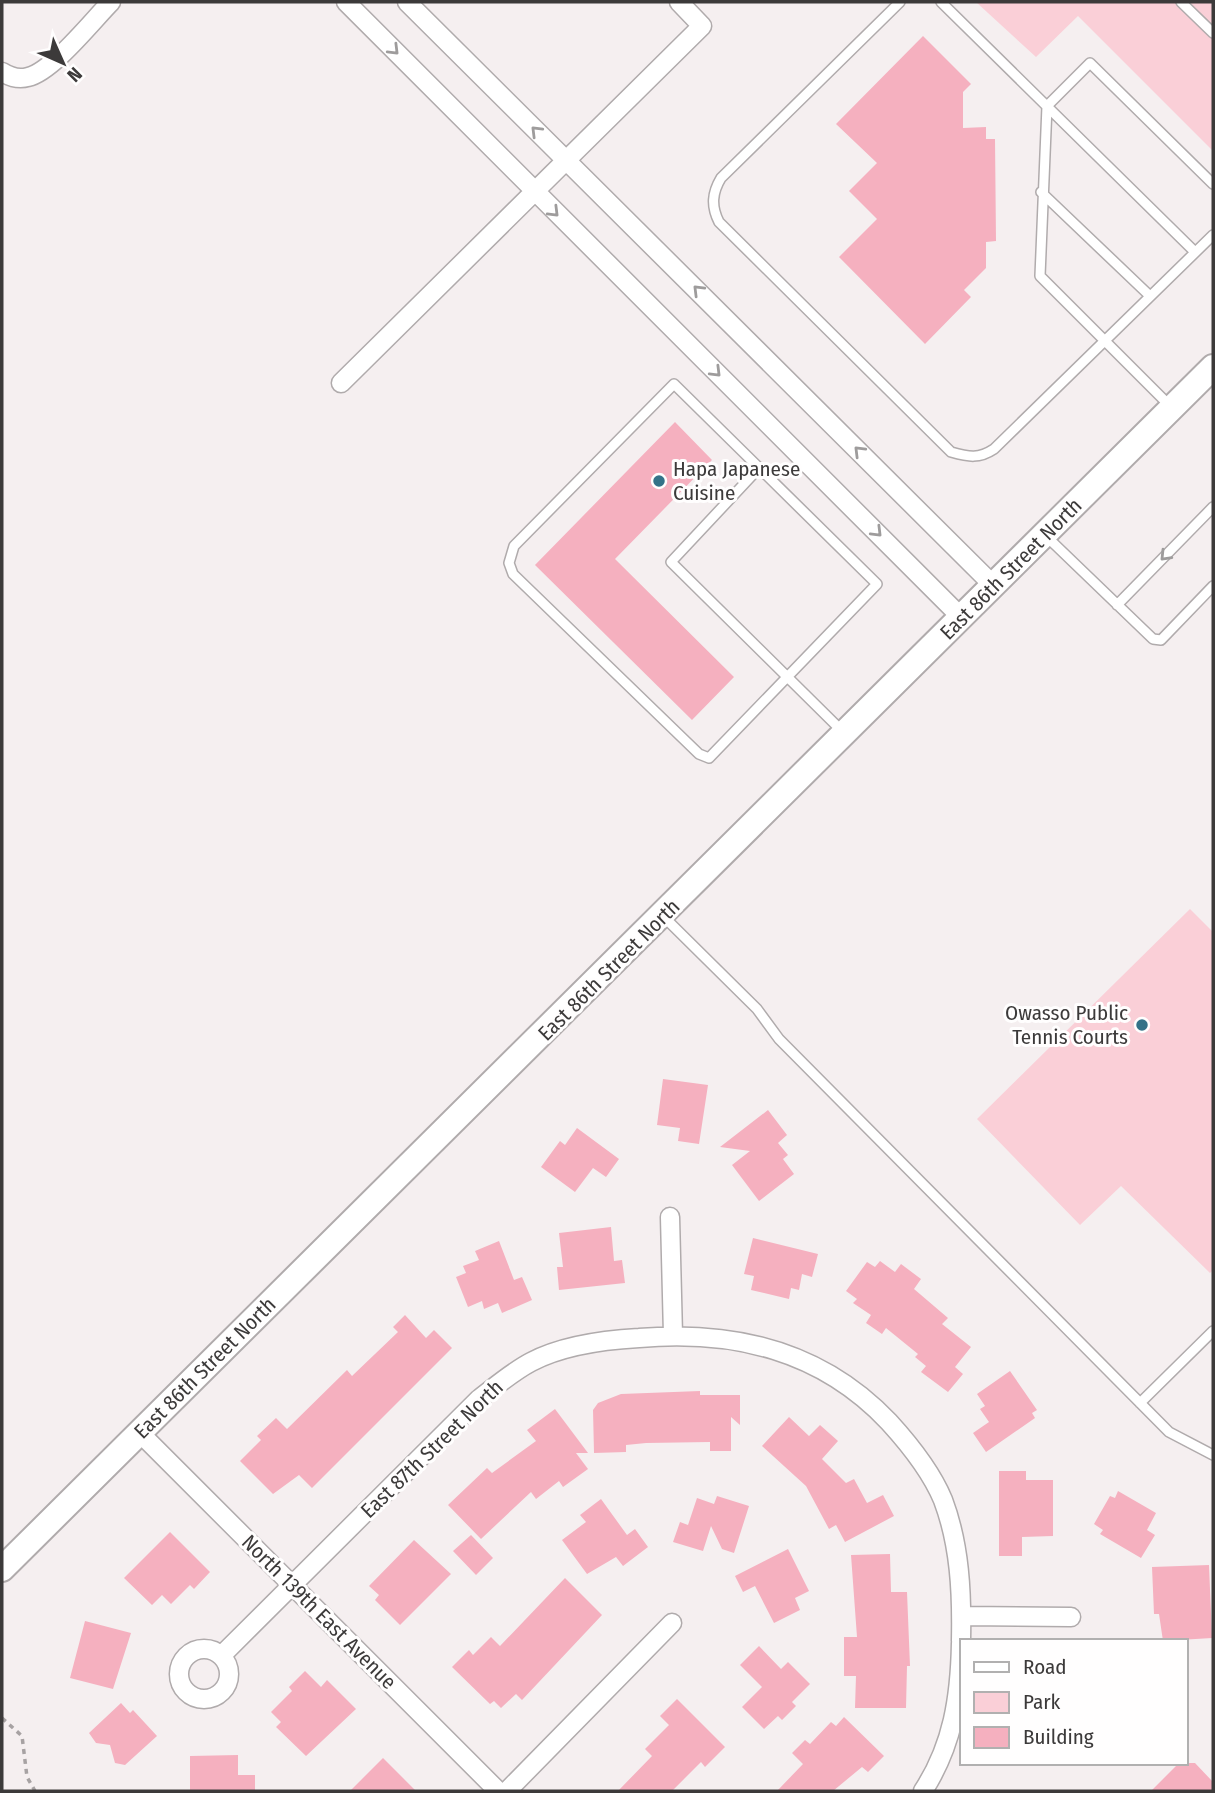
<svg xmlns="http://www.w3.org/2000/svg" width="1215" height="1793" viewBox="0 0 1215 1793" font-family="'Fira Sans Condensed',sans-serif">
  <rect width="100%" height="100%" fill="#f5eff0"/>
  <path fill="#facfd7" d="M 976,2 L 1213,2 L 1213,151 L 1078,16 L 1036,57 Z
    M 1190,909 L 1213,932 L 1213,1270 L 1210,1273 L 1121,1186 L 1080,1225 L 977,1119 Z"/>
  <path fill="#f5b0bf" d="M 923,36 L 971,84 L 963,92 L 963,128 L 986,127 L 986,139 L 995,139 L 996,241 L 986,242 L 986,268 L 964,290 L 971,297 L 925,344 L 839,257 L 877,219 L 849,191 L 877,163 L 836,124 Z
    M 675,422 L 712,460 L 615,559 L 734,677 L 692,720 L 535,565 Z
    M 663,1079 L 708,1085 L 699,1144 L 678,1141 L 680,1128 L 657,1125 Z
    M 768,1110 L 787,1135 L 778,1143 L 788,1155 L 783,1159 L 794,1174 L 759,1201 L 732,1165 L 750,1151 L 720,1147 Z
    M 577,1128 L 619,1159 L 606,1177 L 593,1168 L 575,1192 L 541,1167 L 560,1141 L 565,1145 Z
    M 611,1227 L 614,1261 L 622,1260 L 625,1283 L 559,1290 L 557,1267 L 563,1267 L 559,1233 Z
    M 753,1238 L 818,1254 L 812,1277 L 802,1274 L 799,1290 L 791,1288 L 789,1299 L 751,1290 L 754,1276 L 744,1274 Z
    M 499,1241 L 514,1280 L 522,1277 L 532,1300 L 502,1313 L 498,1303 L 484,1309 L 482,1301 L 468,1307 L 456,1277 L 466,1273 L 463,1266 L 479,1260 L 475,1251 Z
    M 880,1261 L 895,1272 L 901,1264 L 921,1279 L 914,1289 L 948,1318 L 942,1324 L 971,1347 L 955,1367 L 963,1374 L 948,1392 L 921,1372 L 926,1366 L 915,1357 L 918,1354 L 886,1328 L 882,1334 L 866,1323 L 871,1315 L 853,1303 L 857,1299 L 846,1291 L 867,1262 L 875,1267 Z
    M 405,1315 L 426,1338 L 434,1330 L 452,1348 L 312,1488 L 299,1475 L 273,1494 L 240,1461 L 261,1440 L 257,1436 L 276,1418 L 287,1429 L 347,1370 L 352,1376 L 398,1332 L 393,1327 Z
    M 1010,1371 L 1037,1410 L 1032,1413 L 1035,1418 L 986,1452 L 973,1433 L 989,1422 L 980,1409 L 985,1406 L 977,1394 Z
    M 700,1391 L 700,1395 L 740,1395 L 740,1425 L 731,1417 L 731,1451 L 710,1451 L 710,1442 L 646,1443 L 626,1445 L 626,1452 L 594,1453 L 593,1410 L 598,1403 L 621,1394 Z
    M 555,1409 L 588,1453 L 576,1453 L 588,1469 L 563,1487 L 559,1481 L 536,1499 L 531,1492 L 481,1539 L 448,1505 L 487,1468 L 492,1473 L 536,1441 L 527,1430 Z
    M 789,1417 L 809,1436 L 820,1425 L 838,1441 L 822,1459 L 846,1483 L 854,1479 L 867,1503 L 883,1495 L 894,1516 L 845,1542 L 836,1525 L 829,1529 L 806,1486 L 762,1446 Z
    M 999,1471 L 1026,1471 L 1026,1480 L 1053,1480 L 1053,1536 L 1022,1537 L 1022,1556 L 999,1556 Z
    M 1118,1491 L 1156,1513 L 1147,1530 L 1155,1535 L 1141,1558 L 1100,1534 L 1103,1530 L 1094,1524 L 1110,1496 L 1115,1498 Z
    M 717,1496 L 749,1506 L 734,1553 L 722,1549 L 711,1526 L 703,1551 L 673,1542 L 680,1522 L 688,1525 L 697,1498 L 714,1504 Z
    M 601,1499 L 627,1535 L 635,1529 L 648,1547 L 623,1566 L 616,1557 L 587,1574 L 562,1540 L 586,1522 L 580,1515 Z
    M 170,1532 L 210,1572 L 194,1589 L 190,1585 L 171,1604 L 162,1595 L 152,1605 L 124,1578 Z
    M 471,1535 L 493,1558 L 476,1575 L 453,1551 Z
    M 414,1540 L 451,1574 L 400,1625 L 375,1600 L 379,1595 L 369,1586 Z
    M 788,1549 L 809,1591 L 795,1598 L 800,1610 L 774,1623 L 755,1586 L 743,1592 L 735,1576 Z
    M 890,1554 L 891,1592 L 907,1592 L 910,1666 L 907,1666 L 906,1708 L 855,1708 L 856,1676 L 844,1676 L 844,1637 L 857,1637 L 851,1555 Z
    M 1209,1565 L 1212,1638 L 1163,1641 L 1159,1614 L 1154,1614 L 1152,1567 Z
    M 565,1578 L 602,1615 L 522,1700 L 516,1694 L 501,1708 L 494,1701 L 490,1704 L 452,1667 L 469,1650 L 473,1655 L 491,1637 L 500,1646 Z
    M 85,1621 L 131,1633 L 113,1689 L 70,1678 Z
    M 759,1646 L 781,1669 L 788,1662 L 810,1684 L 792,1702 L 796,1706 L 782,1720 L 778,1716 L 764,1729 L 742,1707 L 762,1687 L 740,1665 Z
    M 305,1671 L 321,1687 L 327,1680 L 356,1709 L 306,1756 L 276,1727 L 281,1722 L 271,1712 L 292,1691 L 289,1687 Z
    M 677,1699 L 725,1747 L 705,1767 L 701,1762 L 672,1791 L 618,1791 L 652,1756 L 645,1749 L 669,1725 L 660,1716 Z
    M 121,1703 L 130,1713 L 133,1710 L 157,1736 L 125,1765 L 115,1763 L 110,1745 L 96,1743 L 89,1733 Z
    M 844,1717 L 884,1756 L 868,1772 L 862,1767 L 833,1791 L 777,1791 L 803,1764 L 792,1753 L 805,1740 L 810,1744 L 831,1722 L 836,1726 Z
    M 238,1755 L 238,1775 L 255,1775 L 255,1791 L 190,1791 L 190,1756 Z
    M 383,1758 L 416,1791 L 350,1791 Z
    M 1179,1763 L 1195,1763 L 1213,1782 L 1213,1791 L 1151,1791 Z"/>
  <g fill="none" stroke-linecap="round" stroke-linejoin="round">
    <defs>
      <path id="lane" d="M 900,2 L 721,178 C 712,193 711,206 719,222 L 951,452 C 969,457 979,459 994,449 L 1213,235
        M 941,2 L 1195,252
        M 1181,2 L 1213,33
        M 1041,192 L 1150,296
        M 674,384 L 877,584 L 709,758 L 699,754 L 513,574 L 509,563 L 514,546 Z
        M 1171,407 L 1040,276 L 1047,106 L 1090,63 L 1213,184
        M 759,468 L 671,562 L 842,731
        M 1046,536 L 1153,639 L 1161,640 L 1213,586
        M 1117,605 L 1213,507
        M 663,916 L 757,1009 L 779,1039 L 1169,1432 L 1213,1455
        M 1140,1403 L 1213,1331"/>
      <path id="street" d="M 346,2 L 962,618
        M 407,2 L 994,586
        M 2,72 C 10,77 18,80 28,77 C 52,72 93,20 111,2
        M 341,383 L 702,26 L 679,2
        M 670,1217 L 673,1335
        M 140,1433 L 498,1791
        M 962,1616 L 1071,1617
        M179 1674a25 25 0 1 1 50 0a25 25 0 1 1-50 0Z
        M 222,1655 L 479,1399 C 496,1386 512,1372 531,1362 C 563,1345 603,1340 639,1338 C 734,1330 821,1350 889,1422 C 910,1445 931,1471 943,1500 C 960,1545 962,1593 961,1641
        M 507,1791 L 672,1623
        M 923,1791 C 953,1745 960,1697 961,1643"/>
      <path id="secondary" d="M 2,1569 L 1213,367"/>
    </defs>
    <use href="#lane" stroke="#b0abac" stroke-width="12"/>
    <use href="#street" stroke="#b0abac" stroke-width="21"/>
    <use href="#secondary" stroke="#b0abac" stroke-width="28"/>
    <path stroke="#a7a2a3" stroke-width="3.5" stroke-dasharray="5 5" stroke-linecap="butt" d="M 2,1718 L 22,1736 L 27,1777 L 35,1791"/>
    <use href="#lane" stroke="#fff" stroke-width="9"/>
    <use href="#street" stroke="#fff" stroke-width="18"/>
    <use href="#secondary" stroke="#fff" stroke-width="24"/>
  </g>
  <defs><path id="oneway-chevron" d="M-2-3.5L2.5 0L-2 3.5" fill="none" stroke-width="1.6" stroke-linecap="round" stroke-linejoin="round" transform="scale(1.75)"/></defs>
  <g stroke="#9e9c9c">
    <use href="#oneway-chevron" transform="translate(394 50) rotate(45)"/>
    <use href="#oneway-chevron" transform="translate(536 131) rotate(-135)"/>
    <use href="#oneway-chevron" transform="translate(554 212) rotate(45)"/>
    <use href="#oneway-chevron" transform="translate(698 290) rotate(-135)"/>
    <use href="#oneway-chevron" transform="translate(716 372) rotate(45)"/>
    <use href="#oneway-chevron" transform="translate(859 451) rotate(-135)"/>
    <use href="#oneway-chevron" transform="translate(877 532) rotate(45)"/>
    <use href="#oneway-chevron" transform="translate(1165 556) rotate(134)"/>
  </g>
  <g fill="#347288" stroke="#fffefe" stroke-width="2.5">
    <circle cx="659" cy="481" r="7"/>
    <circle cx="1142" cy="1025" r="7"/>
  </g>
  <g text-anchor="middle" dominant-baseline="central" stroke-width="6" stroke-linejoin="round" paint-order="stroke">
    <g font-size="21" fill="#3c3a3a" stroke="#fffefe" text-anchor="start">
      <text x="673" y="469">Hapa Japanese<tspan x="673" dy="24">Cuisine</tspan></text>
      <text x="1128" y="1013" text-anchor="end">Owasso Public<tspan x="1128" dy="24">Tennis Courts</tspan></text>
    </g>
    <g font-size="21" fill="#3c3a3a" stroke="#fffefe">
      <text transform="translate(1011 569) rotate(-45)">East 86th Street North</text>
      <text transform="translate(609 970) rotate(-45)">East 86th Street North</text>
      <text transform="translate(205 1368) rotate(-45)">East 86th Street North</text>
      <text transform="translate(432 1449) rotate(-44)">East 87th Street North</text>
      <text transform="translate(319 1612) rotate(45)">North 139th East Avenue</text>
    </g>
  </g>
  <rect width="1215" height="1793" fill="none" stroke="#3c3a3a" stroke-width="7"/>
  <rect x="960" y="1639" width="228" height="126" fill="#fffefe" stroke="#b1b0b0" stroke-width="2"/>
  <rect x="974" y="1662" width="35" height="10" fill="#ffffff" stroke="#b1b0b0" stroke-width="2"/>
  <text x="1023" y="1674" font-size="21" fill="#3c3a3a">Road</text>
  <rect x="974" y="1692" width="35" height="21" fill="#facfd7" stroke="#b1b0b0" stroke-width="2"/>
  <text x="1023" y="1709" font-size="21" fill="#3c3a3a">Park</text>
  <rect x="974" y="1727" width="35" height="21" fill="#f5b0bf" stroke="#b1b0b0" stroke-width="2"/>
  <text x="1023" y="1744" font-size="21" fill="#3c3a3a">Building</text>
  <g transform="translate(63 63) rotate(135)" stroke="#fffefe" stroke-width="5" paint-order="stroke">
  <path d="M0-5L12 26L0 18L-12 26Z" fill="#3c3a3a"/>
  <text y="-10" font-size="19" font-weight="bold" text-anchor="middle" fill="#3c3a3a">N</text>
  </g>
</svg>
